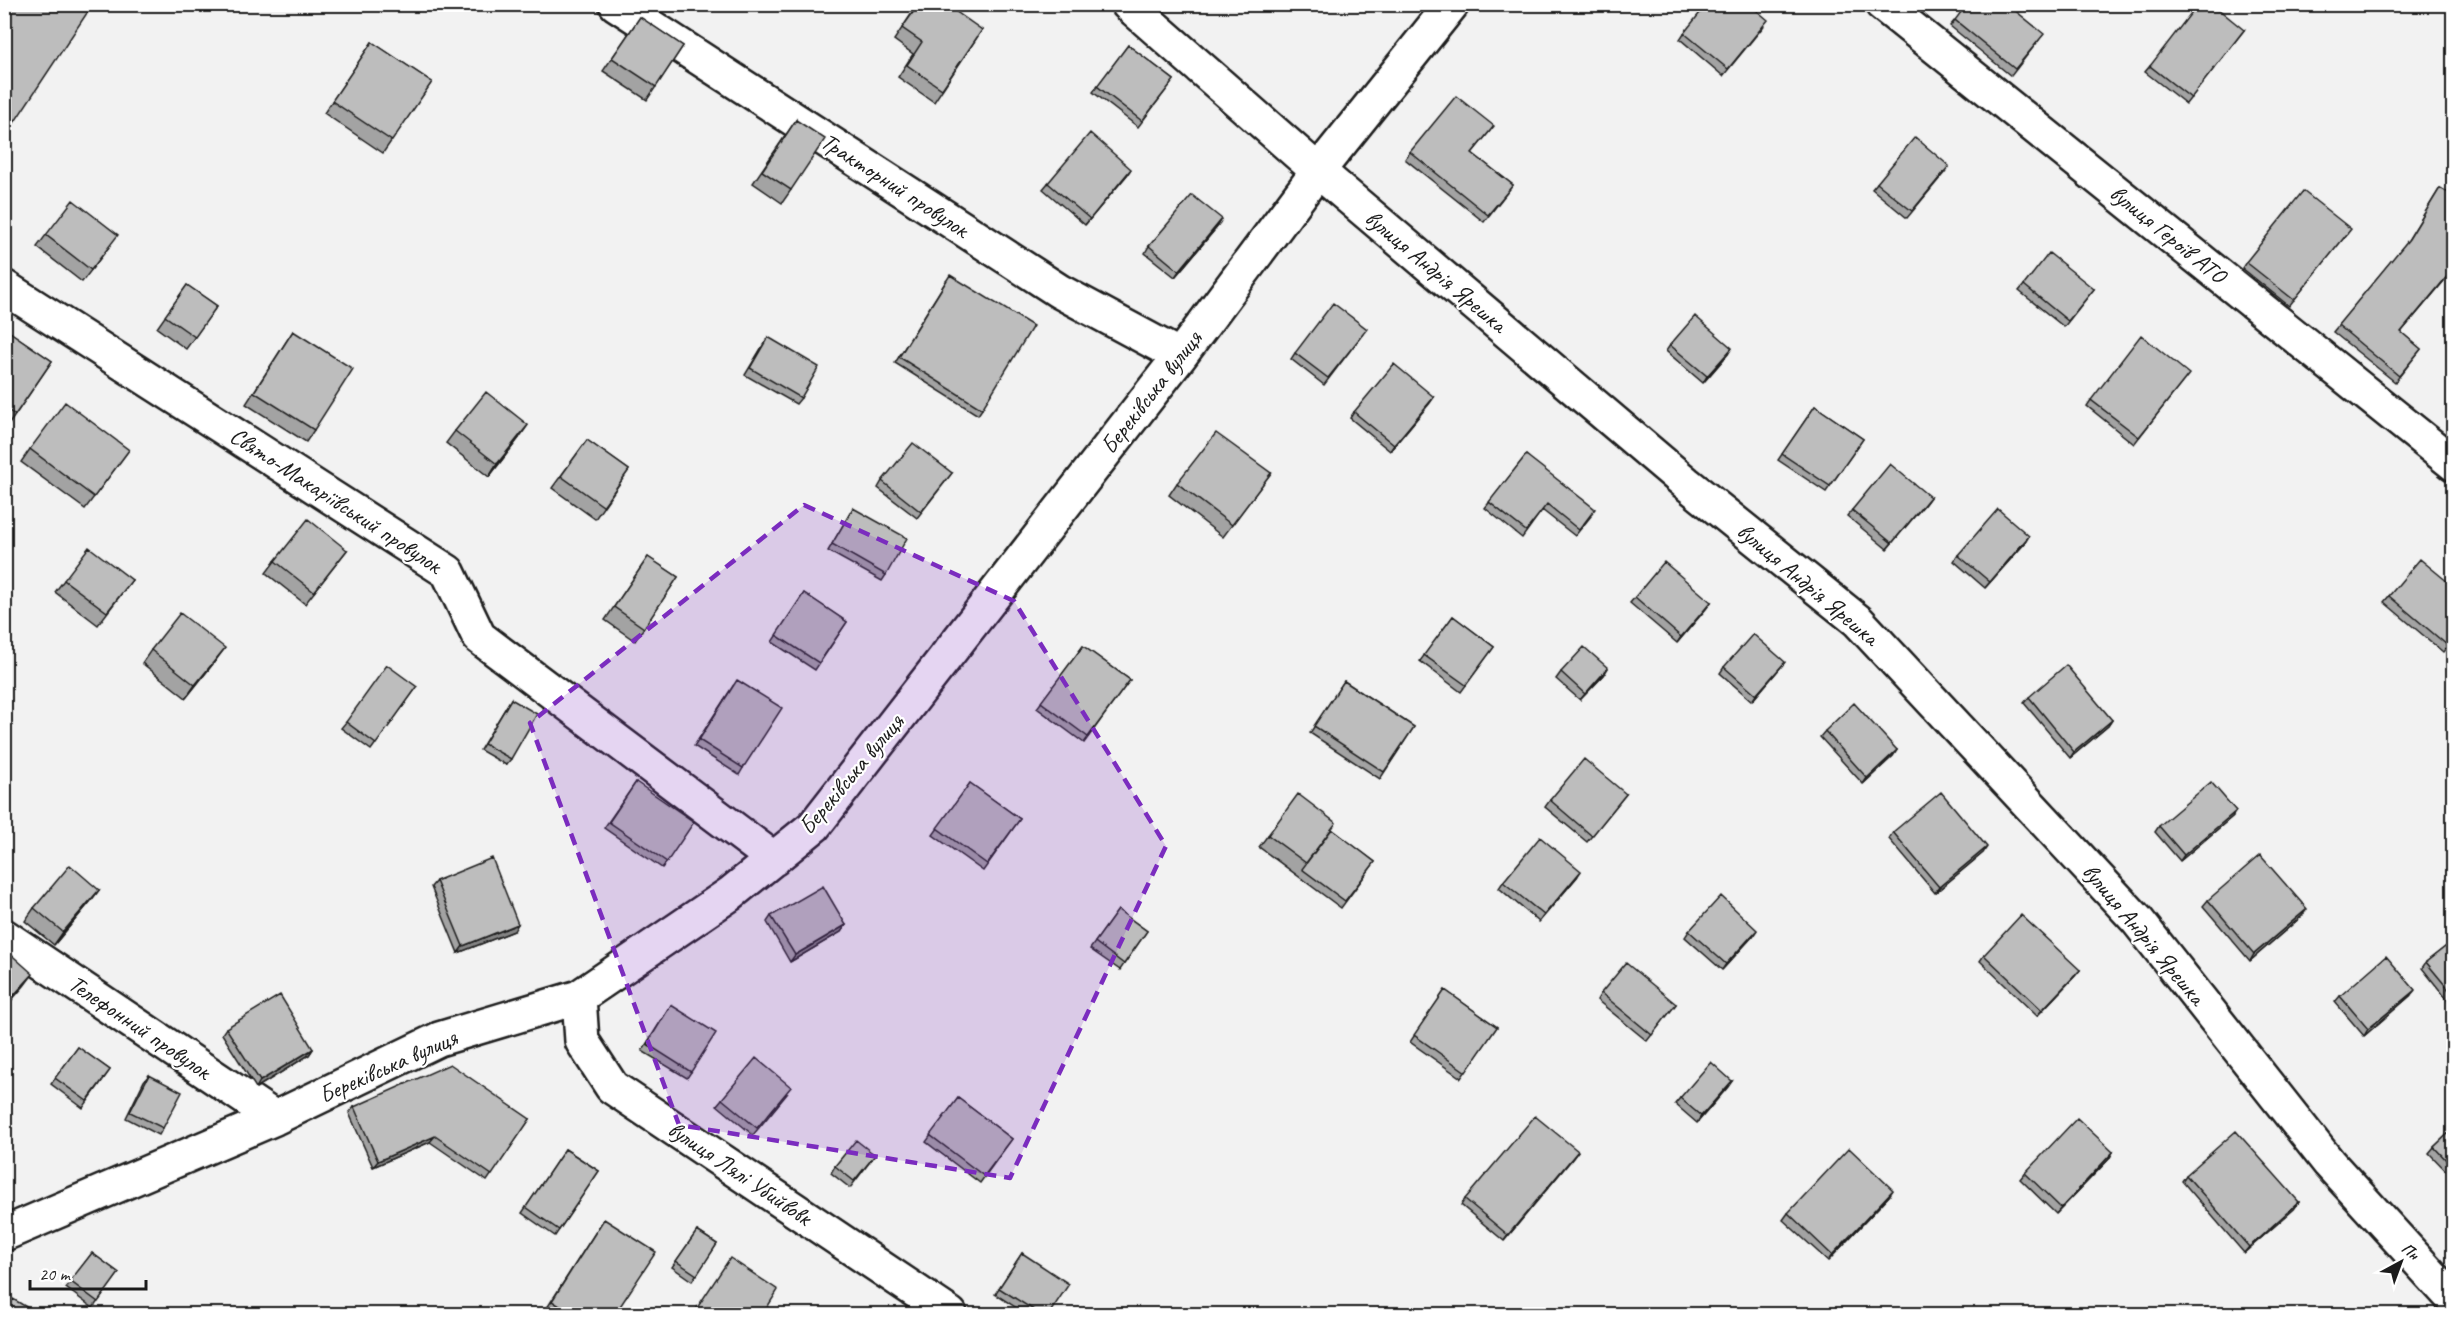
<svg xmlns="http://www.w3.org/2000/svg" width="2458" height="1319" viewBox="0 0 2458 1319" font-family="Caveat,sans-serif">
  <rect width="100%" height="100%" fill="#f2f2f2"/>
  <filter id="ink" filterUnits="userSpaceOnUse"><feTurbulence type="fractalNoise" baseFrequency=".0167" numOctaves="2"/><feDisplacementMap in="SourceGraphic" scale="12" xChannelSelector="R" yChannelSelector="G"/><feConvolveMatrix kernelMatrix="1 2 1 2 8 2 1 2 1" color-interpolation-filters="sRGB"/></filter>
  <g filter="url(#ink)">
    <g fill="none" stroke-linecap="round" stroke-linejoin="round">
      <defs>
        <path id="street" d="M 616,4 L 1059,291 L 1180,356
          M 1128,4 L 1318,171 L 1686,483 L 1858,621 L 2137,920 L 2329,1163 L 2454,1300
          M 4,287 L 448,572 L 479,637 L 774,859
          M 4,936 L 275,1118
          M 579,997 L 582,1041 L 612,1087 L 950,1314
          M 4,1234 L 275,1118 L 439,1039 L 579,997 L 730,894 L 814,826 L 1180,356 L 1318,171 L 1452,4"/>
        <path id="secondary" d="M 1882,4 L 2454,464"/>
      </defs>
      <use href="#street" stroke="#1c1c1c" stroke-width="38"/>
      <use href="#secondary" stroke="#1c1c1c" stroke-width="38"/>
      <use href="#street" stroke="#fff" stroke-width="33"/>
      <use href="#secondary" stroke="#fff" stroke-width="33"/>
    </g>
    <path fill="#a3a3a3" stroke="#1c1c1c" stroke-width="1.5" d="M 4,4 L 16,120 L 4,136 Z
      M 918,4 L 982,30 L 934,102 L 898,77 L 913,54 L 894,40 Z
      M 640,17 L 683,46 L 647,100 L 603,71 Z
      M 1955,20 L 2039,40 L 2011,76 L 1950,26 Z
      M 1763,27 L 1723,76 L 1680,39 L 1684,33 Z
      M 2244,30 L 2186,104 L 2145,72 L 2150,66 Z
      M 372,42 L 432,82 L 383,153 L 324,113 Z
      M 1128,45 L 1174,80 L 1138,127 L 1093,92 Z
      M 796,120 L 791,190 L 782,203 L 753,183 Z
      M 1489,132 L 1472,153 L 1513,185 L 1484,222 L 1405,159 L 1410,152 Z
      M 1945,172 L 1907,218 L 1872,189 L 1877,183 Z
      M 1127,175 L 1085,225 L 1043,189 L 1048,183 Z
      M 2440,188 L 2454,196 L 2454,269 L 2401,332 L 2421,349 L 2395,382 L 2333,332 L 2407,242 Z
      M 1218,226 L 1175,277 L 1145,253 L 1149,246 Z
      M 46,235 L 109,247 L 82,282 L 37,247 Z
      M 2346,235 L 2289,306 L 2242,268 L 2246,262 Z
      M 946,281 L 982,409 L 978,415 L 895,363 Z
      M 187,285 L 217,306 L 186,349 L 157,328 Z
      M 2024,285 L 2094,289 L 2064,327 L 2019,291 Z
      M 4,328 L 52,361 L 7,427 L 4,426 Z
      M 293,331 L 314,430 L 306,442 L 246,404 Z
      M 1362,335 L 1324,385 L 1291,359 L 1295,353 Z
      M 768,337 L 801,398 L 796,404 L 745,375 Z
      M 1670,345 L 1728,354 L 1703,383 L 1666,351 Z
      M 2184,380 L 2134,444 L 2087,406 L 2091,400 Z
      M 1434,397 L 1390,451 L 1350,418 L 1354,412 Z
      M 1815,406 L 1863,439 L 1826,492 L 1778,460 Z
      M 455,431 L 519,438 L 489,477 L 446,443 Z
      M 587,440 L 629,470 L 595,519 L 552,488 Z
      M 30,449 L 129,450 L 85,509 L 21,462 Z
      M 1526,455 L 1591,516 L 1575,536 L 1542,510 L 1522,538 L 1485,508 Z
      M 952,473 L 917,518 L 878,488 L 882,481 Z
      M 1271,473 L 1223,537 L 1169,495 L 1177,483 Z
      M 1930,497 L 1887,549 L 1847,516 L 1852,510 Z
      M 853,508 L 886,575 L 882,581 L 828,551 Z
      M 2025,543 L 1985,588 L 1954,561 L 1958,555 Z
      M 347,550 L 305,604 L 266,573 L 275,561 Z
      M 648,557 L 678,577 L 635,641 L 605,620 Z
      M 64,580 L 132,580 L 98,625 L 55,592 Z
      M 2454,587 L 2454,639 L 2443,652 L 2384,602 L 2389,596 Z
      M 804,593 L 847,622 L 815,670 L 772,642 Z
      M 1635,597 L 1711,602 L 1677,643 L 1630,603 Z
      M 1453,616 L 1494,647 L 1461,692 L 1420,661 Z
      M 1083,646 L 1130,680 L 1084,743 L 1037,708 Z
      M 151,650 L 216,660 L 186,698 L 142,663 Z
      M 1724,667 L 1780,668 L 1752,701 L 1720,673 Z
      M 1561,672 L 1604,675 L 1580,700 L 1556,679 Z
      M 1344,681 L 1414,727 L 1380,779 L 1310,733 Z
      M 733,686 L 743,768 L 739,775 L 694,746 Z
      M 417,687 L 371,750 L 341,728 L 346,722 Z
      M 2029,697 L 2112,720 L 2108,726 L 2070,758 L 2024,703 Z
      M 511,699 L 511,759 L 506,765 L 480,750 Z
      M 1825,731 L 1897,750 L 1893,756 L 1863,784 L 1820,737 Z
      M 636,782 L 667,862 L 662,868 L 604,828 Z
      M 970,783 L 1020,819 L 983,871 L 933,835 Z
      M 1626,794 L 1587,842 L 1545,807 L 1550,800 Z
      M 2232,817 L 2180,861 L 2155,832 L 2159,826 Z
      M 1331,829 L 1375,862 L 1341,908 L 1259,847 L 1268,835 Z
      M 1893,832 L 1983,853 L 1935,893 L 1889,839 Z
      M 1577,877 L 1539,922 L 1499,888 L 1503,882 Z
      M 436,881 L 514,931 L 458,953 L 431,887 Z
      M 99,890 L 90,902 L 54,945 L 25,921 L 34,908 Z
      M 2208,900 L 2302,916 L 2250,961 L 2203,906 Z
      M 1118,910 L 1147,931 L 1120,970 L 1090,949 Z
      M 771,916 L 846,925 L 841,932 L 790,962 L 767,922 Z
      M 1689,931 L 1753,936 L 1722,970 L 1685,937 Z
      M 2454,940 L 2454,1008 L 2422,968 L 2426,962 Z
      M 1984,955 L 2080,970 L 2075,976 L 2037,1016 L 1980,961 Z
      M 1445,990 L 1497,1027 L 1461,1078 L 1410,1042 Z
      M 1601,993 L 1676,1004 L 1647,1041 L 1597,1000 Z
      M 2340,996 L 2410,996 L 2364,1036 L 2335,1002 Z
      M 671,1005 L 691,1072 L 687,1078 L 642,1051 Z
      M 226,1028 L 313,1049 L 309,1055 L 256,1088 L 222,1034 Z
      M 78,1047 L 110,1070 L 83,1108 L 51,1084 Z
      M 149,1075 L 163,1128 L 159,1135 L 126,1118 L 144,1081 Z
      M 1732,1081 L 1697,1123 L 1675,1104 L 1680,1098 Z
      M 787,1094 L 753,1135 L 717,1105 L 722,1099 Z
      M 958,1098 L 1012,1139 L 980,1183 L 926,1142 Z
      M 354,1107 L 530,1119 L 487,1181 L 430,1142 L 373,1167 L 349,1113 Z
      M 2454,1128 L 2454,1179 L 2429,1153 L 2434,1147 Z
      M 565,1149 L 599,1171 L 555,1236 L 522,1213 Z
      M 1578,1151 L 1504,1241 L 1461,1205 L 1465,1199 Z
      M 2113,1152 L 2109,1159 L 2056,1214 L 2020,1179 L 2025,1173 Z
      M 875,1155 L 850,1188 L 831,1173 L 835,1166 Z
      M 2186,1175 L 2299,1202 L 2294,1209 L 2244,1253 L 2182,1181 Z
      M 1889,1196 L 1828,1261 L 1783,1220 L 1788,1213 Z
      M 600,1225 L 615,1314 L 558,1314 L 547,1308 Z
      M 697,1231 L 717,1244 L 692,1281 L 672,1267 Z
      M 92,1253 L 119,1273 L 93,1308 L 66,1288 Z
      M 1022,1253 L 1049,1314 L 1026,1314 L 995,1294 Z"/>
    <path fill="#848484" stroke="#1c1c1c" stroke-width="1.5" d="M 1131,169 L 1127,175 L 1085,225 L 1090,219 Z
      M 1222,219 L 1218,226 L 1175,277 L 1179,271 Z
      M 2454,268 L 2454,269 L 2396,338 L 2401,332 Z
      M 1732,348 L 1728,354 L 1703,383 L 1707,376 Z
      M 1434,397 L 1430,403 L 1390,451 L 1394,445 Z
      M 528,425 L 519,438 L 489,477 L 497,464 Z
      M 1930,497 L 1925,504 L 1887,549 L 1892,543 Z
      M 2029,536 L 2025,543 L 1985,588 L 1990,582 Z
      M 1711,602 L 1706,609 L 1677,643 L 1681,637 Z
      M 225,648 L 216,660 L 186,698 L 195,685 Z
      M 1785,662 L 1780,668 L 1752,701 L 1756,695 Z
      M 1608,668 L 1604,675 L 1580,700 L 1585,694 Z
      M 2112,720 L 2108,726 L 2070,758 L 2074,752 Z
      M 1897,750 L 1893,756 L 1863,784 L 1867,778 Z
      M 2236,811 L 2232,817 L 2180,861 L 2184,855 Z
      M 1987,847 L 1983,853 L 1935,893 L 1939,887 Z
      M 1581,871 L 1577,877 L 1539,922 L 1544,915 Z
      M 99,890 L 90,902 L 54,945 L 63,932 Z
      M 2307,909 L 2302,916 L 2250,961 L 2254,954 Z
      M 518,924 L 514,931 L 458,953 L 463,946 Z
      M 846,925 L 841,932 L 790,962 L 795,955 Z
      M 1757,930 L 1753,936 L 1722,970 L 1726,964 Z
      M 2080,970 L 2075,976 L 2037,1016 L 2042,1010 Z
      M 33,974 L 24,986 L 4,1009 L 4,1006 Z
      M 2415,990 L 2410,996 L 2364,1036 L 2368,1029 Z
      M 313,1049 L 309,1055 L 256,1088 L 260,1081 Z
      M 1732,1081 L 1728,1087 L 1697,1123 L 1701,1116 Z
      M 435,1136 L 430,1142 L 373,1167 L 378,1161 Z
      M 1578,1151 L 1573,1158 L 1504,1241 L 1508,1235 Z
      M 2113,1152 L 2109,1159 L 2056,1214 L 2061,1208 Z
      M 1893,1190 L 1889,1196 L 1828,1261 L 1832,1255 Z
      M 2299,1202 L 2294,1209 L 2244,1253 L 2249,1247 Z"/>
    <path fill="#bdbdbd" stroke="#1c1c1c" stroke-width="1.5" d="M 4,4 L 93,4 L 16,120 L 4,112 Z
      M 919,4 L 945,4 L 982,30 L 942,89 L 907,65 L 922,42 L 902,28 Z
      M 1707,4 L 1749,4 L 1768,20 L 1728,69 L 1684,33 Z
      M 1967,4 L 2007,4 L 2044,34 L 2015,69 L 1955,20 Z
      M 2198,4 L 2212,4 L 2244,30 L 2191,98 L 2150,66 Z
      M 640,17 L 683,46 L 656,87 L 612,58 Z
      M 372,42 L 432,82 L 392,141 L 332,101 Z
      M 1128,45 L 1174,80 L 1142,121 L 1097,86 Z
      M 1456,96 L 1494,126 L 1472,153 L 1513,185 L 1488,215 L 1410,152 Z
      M 796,120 L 825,139 L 791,190 L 762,171 Z
      M 1090,133 L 1131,169 L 1090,219 L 1048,183 Z
      M 1915,137 L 1949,166 L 1912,211 L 1877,183 Z
      M 2440,188 L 2454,196 L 2454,268 L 2401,332 L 2421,349 L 2399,376 L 2338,325 L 2409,239 Z
      M 2303,191 L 2351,229 L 2294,300 L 2246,262 Z
      M 1192,195 L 1222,219 L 1179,271 L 1149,246 Z
      M 73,200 L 118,235 L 91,270 L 46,235 Z
      M 2049,253 L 2094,289 L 2068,321 L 2024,285 Z
      M 950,275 L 1033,326 L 982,409 L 899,357 Z
      M 187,285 L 217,306 L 195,337 L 165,316 Z
      M 1333,303 L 1367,329 L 1328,378 L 1295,353 Z
      M 1695,316 L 1732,348 L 1707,376 L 1670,345 Z
      M 4,328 L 52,361 L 15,415 L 4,407 Z
      M 293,331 L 353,369 L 314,430 L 254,392 Z
      M 2141,335 L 2189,374 L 2139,437 L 2091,400 Z
      M 768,337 L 819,367 L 801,398 L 750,368 Z
      M 1394,364 L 1434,397 L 1394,445 L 1354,412 Z
      M 486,392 L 528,425 L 497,464 L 455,431 Z
      M 65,402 L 129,450 L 94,497 L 30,449 Z
      M 1815,406 L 1863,439 L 1830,486 L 1782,454 Z
      M 1216,433 L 1271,473 L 1232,525 L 1177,483 Z
      M 587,440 L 629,470 L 603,506 L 561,476 Z
      M 913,443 L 952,473 L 921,512 L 882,481 Z
      M 1526,455 L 1595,509 L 1579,530 L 1547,504 L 1526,531 L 1489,502 Z
      M 1890,464 L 1930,497 L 1892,543 L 1852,510 Z
      M 853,508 L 907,538 L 886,575 L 832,544 Z
      M 1998,509 L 2029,536 L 1990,582 L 1958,555 Z
      M 308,519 L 347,550 L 314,592 L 275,561 Z
      M 89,547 L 132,580 L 107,612 L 64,580 Z
      M 648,557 L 678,577 L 644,628 L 614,607 Z
      M 2420,559 L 2454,587 L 2454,638 L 2447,645 L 2389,596 Z
      M 1664,562 L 1711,602 L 1681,637 L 1635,597 Z
      M 804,593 L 847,622 L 819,663 L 776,635 Z
      M 180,613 L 225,648 L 195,685 L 151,650 Z
      M 1453,616 L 1494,647 L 1466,685 L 1424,655 Z
      M 1753,634 L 1785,662 L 1756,695 L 1724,667 Z
      M 1083,646 L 1130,680 L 1088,737 L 1041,702 Z
      M 1584,647 L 1608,668 L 1585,694 L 1561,672 Z
      M 387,665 L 417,687 L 376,744 L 346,722 Z
      M 2066,665 L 2112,720 L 2074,752 L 2029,697 Z
      M 737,680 L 782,708 L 743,768 L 699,740 Z
      M 1344,681 L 1414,727 L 1384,772 L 1314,726 Z
      M 511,699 L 537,714 L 511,759 L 484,744 Z
      M 1854,703 L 1897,750 L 1867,778 L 1825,731 Z
      M 1584,759 L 1626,794 L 1592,836 L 1550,800 Z
      M 636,782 L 694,822 L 667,862 L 609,822 Z
      M 2211,782 L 2236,811 L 2184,855 L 2159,826 Z
      M 970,783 L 1020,819 L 987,864 L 937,828 Z
      M 1941,792 L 1987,847 L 1939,887 L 1893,832 Z
      M 1298,794 L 1336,823 L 1306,863 L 1268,835 Z
      M 1332,829 L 1375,862 L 1345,901 L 1302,869 Z
      M 1540,837 L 1581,871 L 1544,915 L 1503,882 Z
      M 2260,855 L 2307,909 L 2254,954 L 2208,900 Z
      M 492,858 L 518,924 L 463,946 L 436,881 Z
      M 70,865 L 99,890 L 63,932 L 34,908 Z
      M 823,886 L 846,925 L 795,955 L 771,916 Z
      M 1721,896 L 1757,930 L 1726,964 L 1689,931 Z
      M 1118,910 L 1147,931 L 1124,964 L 1095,942 Z
      M 2021,915 L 2080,970 L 2042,1010 L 1984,955 Z
      M 2454,940 L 2454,996 L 2426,962 Z
      M 6,950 L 33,974 L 4,1006 L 4,952 Z
      M 2386,956 L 2415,990 L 2368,1029 L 2340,996 Z
      M 1626,963 L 1676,1004 L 1652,1035 L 1601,993 Z
      M 1445,990 L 1497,1027 L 1466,1072 L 1414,1035 Z
      M 280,995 L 313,1049 L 260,1081 L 226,1028 Z
      M 671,1005 L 716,1033 L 691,1072 L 647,1044 Z
      M 78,1047 L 110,1070 L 87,1101 L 55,1078 Z
      M 756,1058 L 791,1087 L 757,1128 L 722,1099 Z
      M 1711,1062 L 1732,1081 L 1701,1116 L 1680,1098 Z
      M 450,1064 L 530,1119 L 492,1175 L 435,1136 L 378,1161 L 354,1107 Z
      M 149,1075 L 182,1092 L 163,1128 L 130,1112 Z
      M 958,1098 L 1012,1139 L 984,1176 L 930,1135 Z
      M 1535,1116 L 1578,1151 L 1508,1235 L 1465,1199 Z
      M 2077,1118 L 2113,1152 L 2061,1208 L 2025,1173 Z
      M 2454,1128 L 2454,1168 L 2434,1147 Z
      M 2236,1131 L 2299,1202 L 2249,1247 L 2186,1175 Z
      M 856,1140 L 875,1155 L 854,1181 L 835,1166 Z
      M 1849,1148 L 1893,1190 L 1832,1255 L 1788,1213 Z
      M 565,1149 L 599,1171 L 559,1230 L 526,1207 Z
      M 604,1219 L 656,1252 L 615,1314 L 572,1314 L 552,1301 Z
      M 697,1231 L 717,1244 L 697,1275 L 676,1261 Z
      M 92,1253 L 119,1273 L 98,1302 L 70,1281 Z
      M 1022,1253 L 1069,1284 L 1049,1314 L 1040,1314 L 999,1288 Z
      M 730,1258 L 778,1290 L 763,1314 L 693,1314 Z
      M 13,1299 L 38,1314 L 4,1314 Z"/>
  </g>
  <path fill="#7b2cbf" fill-opacity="0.2" stroke="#7b2cbf" stroke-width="4.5" stroke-dasharray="12 8" stroke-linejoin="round" d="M 804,505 L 1014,601 L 1166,846 L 1010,1178 L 679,1125 L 530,723 Z"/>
  <g text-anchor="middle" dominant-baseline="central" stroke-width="4.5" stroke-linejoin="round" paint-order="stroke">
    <g font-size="24" fill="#1c1c1c" stroke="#fff">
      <text transform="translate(895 185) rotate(33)">Тракторний провулок</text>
      <text transform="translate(2168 234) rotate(39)">вулиця Героїв АТО</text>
      <text transform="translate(1436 271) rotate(40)">вулиця Андрія Ярешка</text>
      <text transform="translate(1151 392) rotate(-52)">Береківська вулиця</text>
      <text transform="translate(336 500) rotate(33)">Свято-Макаріївський провулок</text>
      <text transform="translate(1808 584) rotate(40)">вулиця Андрія Ярешка</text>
      <text transform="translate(851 774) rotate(-50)">Береківська вулиця</text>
      <text transform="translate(2144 934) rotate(50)">вулиця Андрія Ярешка</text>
      <text transform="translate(140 1027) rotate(34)">Телефонний провулок</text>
      <text transform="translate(388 1066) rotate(-24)">Береківська вулиця</text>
      <text transform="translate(740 1173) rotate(34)">вулиця Лялі Убийвовк</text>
    </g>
  </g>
  <rect width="2458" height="1319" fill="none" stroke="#fff" stroke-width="24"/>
  <rect x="12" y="12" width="2434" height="1295" fill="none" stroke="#1c1c1c" stroke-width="2" filter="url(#ink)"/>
  <g transform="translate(2401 1262) rotate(41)" stroke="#ffffff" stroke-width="4.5" paint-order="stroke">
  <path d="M0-4.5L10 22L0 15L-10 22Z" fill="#1c1c1c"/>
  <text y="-9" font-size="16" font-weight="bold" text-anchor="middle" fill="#1c1c1c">Пн</text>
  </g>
  <path d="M30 1280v9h116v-9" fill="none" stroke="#1c1c1c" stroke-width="3"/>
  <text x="39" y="1280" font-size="18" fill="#1c1c1c" stroke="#ffffff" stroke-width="4.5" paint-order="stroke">20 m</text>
</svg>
